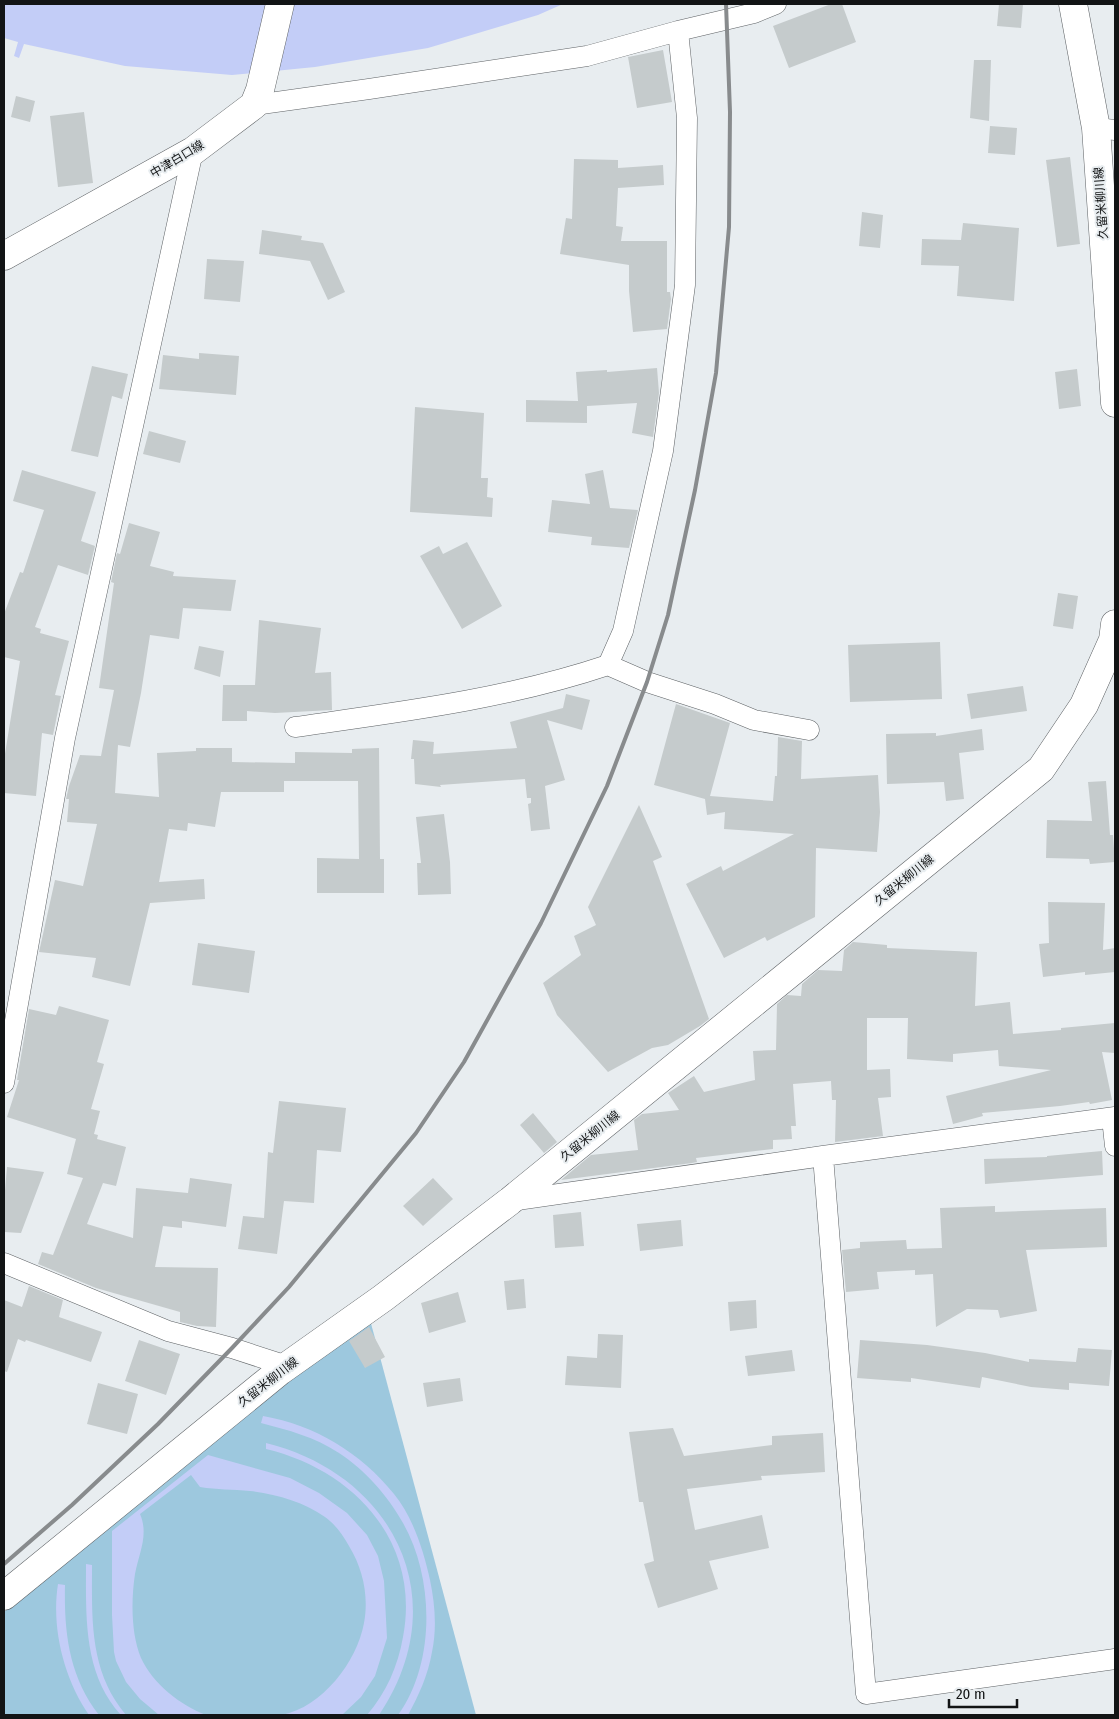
<svg xmlns="http://www.w3.org/2000/svg" width="1119" height="1719" viewBox="0 0 1119 1719" font-family="'Fira Sans Condensed','Noto Sans JP',sans-serif">
  <rect width="100%" height="100%" fill="#e8edf0"/>
  <path fill="#9dc8de" d="M 369,1316 L 476,1715 L 4,1715 L 4,1612 Z"/>
  <path fill="#c3cdf7" d="M 4,4 L 563,4 L 538,15 L 428,48 L 315,67 L 232,75 L 125,66 L 24,44 L 19,58 L 14,56 L 18,42 L 4,38 Z
    M 263,1416 C 315,1425 361,1453 394,1494 C 413,1517 424,1552 430,1580 C 435,1604 437,1628 432,1652 C 428,1675 419,1695 408,1715 L 398,1715 C 436,1663 434,1577 403,1523 C 388,1496 365,1470 339,1453 C 315,1437 288,1430 261,1423 Z
    M 266,1443 C 395,1475 456,1601 379,1715 L 367,1715 C 386,1693 398,1666 403,1637 C 421,1542 354,1470 266,1449 Z
    M 208,1455 L 290,1478 L 319,1493 L 347,1513 L 367,1535 L 378,1556 L 384,1581 L 387,1638 L 375,1676 L 361,1697 L 342,1715 L 282,1715 C 322,1707 357,1662 364,1623 C 369,1596 363,1569 349,1546 C 343,1535 335,1524 325,1517 C 304,1502 276,1494 250,1491 C 233,1489 217,1490 200,1487 L 191,1475 L 140,1514 C 149,1535 139,1553 135,1574 C 131,1600 131,1634 141,1658 C 153,1684 180,1705 206,1715 L 159,1715 L 140,1699 L 126,1682 L 116,1661 L 114,1652 L 112,1615 L 112,1531 Z
    M 86,1564 L 92,1565 C 92,1619 89,1671 126,1715 L 121,1715 C 83,1674 86,1616 86,1564 Z
    M 58,1584 L 65,1585 C 64,1633 69,1676 99,1715 L 89,1715 C 64,1679 51,1628 58,1584 Z"/>
  <path fill="#c5cbcc" d="M 831,4 L 842,4 L 856,42 L 789,68 L 773,26 Z
    M 999,4 L 1023,4 L 1021,28 L 997,26 Z
    M 663,50 L 672,102 L 637,108 L 628,57 Z
    M 974,60 L 991,60 L 989,121 L 970,118 Z
    M 16,96 L 35,101 L 30,122 L 11,117 Z
    M 84,112 L 93,183 L 58,187 L 50,116 Z
    M 990,126 L 1017,128 L 1015,155 L 988,153 Z
    M 1070,157 L 1080,244 L 1057,247 L 1046,160 Z
    M 574,159 L 618,160 L 618,168 L 663,165 L 664,185 L 618,188 L 616,226 L 623,227 L 621,241 L 667,241 L 667,292 L 670,292 L 671,299 L 667,329 L 633,332 L 629,291 L 629,265 L 560,254 L 566,218 L 572,219 Z
    M 862,212 L 883,215 L 880,248 L 859,246 Z
    M 963,223 L 1019,228 L 1014,301 L 957,296 L 959,266 L 921,265 L 922,239 L 961,240 Z
    M 262,230 L 302,236 L 301,240 L 323,243 L 345,292 L 328,300 L 310,261 L 259,254 Z
    M 207,259 L 244,261 L 240,302 L 204,299 Z
    M 199,353 L 239,356 L 236,395 L 159,389 L 163,355 L 199,359 Z
    M 92,366 L 128,374 L 122,399 L 112,396 L 98,457 L 71,451 Z
    M 657,368 L 659,393 L 653,437 L 632,433 L 637,403 L 587,406 L 587,423 L 526,422 L 526,400 L 578,401 L 576,372 L 607,370 L 607,372 Z
    M 1077,369 L 1081,406 L 1059,409 L 1055,372 Z
    M 415,407 L 484,413 L 481,478 L 488,478 L 487,497 L 493,498 L 492,517 L 410,512 Z
    M 149,431 L 186,441 L 180,463 L 143,454 Z
    M 22,470 L 96,492 L 81,541 L 95,546 L 88,575 L 58,565 L 35,627 L 41,629 L 40,633 L 69,641 L 55,695 L 61,696 L 53,735 L 42,733 L 36,796 L 4,793 L 4,760 L 20,661 L 4,657 L 4,614 L 20,572 L 23,573 L 44,510 L 13,501 Z
    M 603,470 L 610,508 L 638,510 L 629,548 L 591,545 L 592,537 L 548,532 L 552,500 L 590,504 L 585,474 Z
    M 129,523 L 160,532 L 150,566 L 174,572 L 173,576 L 236,580 L 231,611 L 183,608 L 179,639 L 150,635 L 141,693 L 130,747 L 118,745 L 115,793 L 159,797 L 157,753 L 196,751 L 196,748 L 232,748 L 232,762 L 295,763 L 295,752 L 352,753 L 352,749 L 379,748 L 380,859 L 384,859 L 384,893 L 317,893 L 317,858 L 359,859 L 358,781 L 284,781 L 284,792 L 221,792 L 215,827 L 188,823 L 187,831 L 169,829 L 159,882 L 204,879 L 205,899 L 150,903 L 130,986 L 92,977 L 96,958 L 39,952 L 55,880 L 83,886 L 97,824 L 67,822 L 69,799 L 66,799 L 69,786 L 80,755 L 101,756 L 114,690 L 99,688 L 114,583 L 111,582 L 117,553 L 120,554 Z
    M 467,542 L 502,606 L 462,629 L 420,556 L 439,546 L 443,554 Z
    M 1058,593 L 1078,596 L 1073,629 L 1053,626 Z
    M 259,620 L 321,628 L 315,673 L 331,672 L 332,710 L 275,713 L 247,711 L 247,721 L 222,721 L 223,685 L 255,685 Z
    M 940,642 L 942,699 L 850,702 L 848,645 Z
    M 199,646 L 224,651 L 220,677 L 194,669 Z
    M 1023,686 L 1027,711 L 971,719 L 967,694 Z
    M 566,694 L 590,700 L 582,730 L 547,720 L 565,780 L 545,786 L 550,829 L 531,831 L 528,804 L 531,803 L 531,798 L 527,798 L 525,779 L 440,785 L 441,787 L 415,784 L 414,759 L 411,759 L 413,740 L 434,742 L 433,754 L 517,748 L 510,722 L 563,708 Z
    M 676,704 L 730,723 L 710,796 L 773,801 L 775,776 L 777,776 L 778,737 L 802,741 L 801,779 L 878,775 L 880,812 L 877,852 L 816,848 L 815,917 L 767,941 L 765,937 L 724,958 L 686,884 L 721,866 L 723,871 L 794,834 L 724,829 L 725,812 L 707,815 L 705,799 L 654,785 Z
    M 982,729 L 984,750 L 959,753 L 964,799 L 946,801 L 944,782 L 887,784 L 886,734 L 936,733 L 936,736 Z
    M 1106,781 L 1110,835 L 1113,835 L 1115,862 L 1090,864 L 1089,859 L 1046,858 L 1047,820 L 1092,821 L 1088,782 Z
    M 639,805 L 662,857 L 653,861 L 709,1019 L 700,1026 L 668,1045 L 652,1048 L 608,1072 L 557,1015 L 543,983 L 581,955 L 574,936 L 596,925 L 588,907 Z
    M 444,814 L 450,862 L 451,894 L 418,895 L 417,863 L 421,863 L 416,817 Z
    M 1048,902 L 1105,903 L 1103,950 L 1115,948 L 1115,972 L 1085,975 L 1085,972 L 1043,977 L 1039,944 L 1049,943 Z
    M 853,942 L 887,945 L 887,948 L 977,952 L 975,1006 L 1010,1002 L 1013,1034 L 1061,1030 L 1061,1028 L 1115,1023 L 1115,1053 L 1102,1052 L 1112,1100 L 1090,1104 L 1089,1102 L 1060,1106 L 982,1113 L 983,1116 L 953,1124 L 946,1096 L 1051,1070 L 999,1066 L 998,1050 L 953,1054 L 953,1062 L 907,1059 L 908,1018 L 867,1018 L 867,1070 L 890,1069 L 891,1097 L 878,1098 L 883,1136 L 835,1142 L 836,1100 L 832,1100 L 831,1081 L 793,1084 L 796,1126 L 791,1126 L 792,1139 L 773,1140 L 773,1149 L 696,1158 L 697,1162 L 692,1163 L 561,1180 L 591,1155 L 638,1150 L 634,1120 L 642,1114 L 679,1110 L 668,1093 L 694,1076 L 704,1092 L 755,1080 L 753,1051 L 776,1050 L 777,1004 L 787,995 L 801,996 L 802,984 L 818,970 L 842,971 L 844,950 Z
    M 198,943 L 255,951 L 249,993 L 192,985 Z
    M 59,1006 L 109,1020 L 97,1062 L 104,1064 L 91,1109 L 100,1111 L 94,1134 L 98,1135 L 97,1139 L 126,1147 L 116,1186 L 103,1183 L 87,1224 L 133,1238 L 136,1188 L 188,1193 L 190,1178 L 232,1184 L 226,1227 L 182,1221 L 182,1228 L 163,1226 L 155,1267 L 218,1268 L 216,1327 L 197,1326 L 180,1322 L 180,1312 L 96,1288 L 38,1264 L 42,1252 L 53,1255 L 83,1178 L 67,1174 L 76,1139 L 7,1117 L 19,1080 L 17,1080 L 29,1009 L 56,1015 Z
    M 279,1101 L 346,1108 L 341,1152 L 317,1150 L 314,1203 L 284,1201 L 277,1254 L 238,1249 L 243,1216 L 264,1218 L 268,1152 L 273,1153 Z
    M 533,1113 L 557,1142 L 544,1153 L 520,1125 Z
    M 1102,1151 L 1103,1175 L 985,1184 L 984,1159 L 1047,1157 L 1047,1156 Z
    M 7,1167 L 44,1172 L 21,1233 L 4,1232 L 4,1202 Z
    M 433,1178 L 453,1199 L 423,1226 L 403,1206 Z
    M 995,1206 L 995,1212 L 1106,1208 L 1107,1247 L 1026,1250 L 1037,1311 L 1000,1318 L 998,1310 L 967,1309 L 936,1327 L 933,1274 L 915,1275 L 915,1270 L 877,1272 L 879,1289 L 846,1292 L 842,1250 L 860,1248 L 860,1242 L 906,1240 L 907,1249 L 942,1248 L 940,1208 Z
    M 581,1212 L 584,1246 L 555,1248 L 553,1215 Z
    M 681,1220 L 683,1246 L 640,1251 L 637,1224 Z
    M 524,1279 L 526,1308 L 507,1310 L 504,1281 Z
    M 29,1286 L 63,1300 L 59,1317 L 102,1332 L 91,1362 L 26,1340 L 25,1342 L 18,1339 L 7,1372 L 4,1371 L 4,1300 L 22,1307 Z
    M 458,1292 L 466,1322 L 429,1333 L 421,1303 Z
    M 756,1300 L 757,1328 L 730,1331 L 728,1302 Z
    M 369,1327 L 385,1357 L 365,1368 L 349,1341 Z
    M 598,1334 L 623,1335 L 621,1388 L 565,1385 L 567,1356 L 597,1358 Z
    M 139,1340 L 180,1354 L 166,1395 L 125,1381 Z
    M 860,1340 L 927,1345 L 985,1353 L 1029,1362 L 1029,1359 L 1076,1362 L 1078,1348 L 1112,1350 L 1109,1386 L 1069,1383 L 1069,1390 L 1031,1387 L 982,1377 L 980,1388 L 911,1378 L 911,1382 L 857,1378 Z
    M 792,1350 L 795,1371 L 748,1376 L 745,1356 Z
    M 460,1378 L 463,1401 L 427,1407 L 423,1383 Z
    M 98,1383 L 138,1394 L 127,1434 L 87,1424 Z
    M 673,1428 L 684,1456 L 772,1445 L 772,1436 L 823,1433 L 825,1472 L 761,1476 L 762,1480 L 687,1489 L 695,1530 L 762,1515 L 769,1548 L 709,1561 L 718,1589 L 658,1608 L 644,1564 L 654,1561 L 643,1502 L 639,1502 L 629,1432 Z"/>
  <g fill="none" stroke-linecap="round" stroke-linejoin="round">
    <defs>
      <path id="street" d="M 254,105 L 369,89 L 587,56 L 678,31 L 754,13 L 776,4
        M 1096,128 L 1115,130
        M 608,665 L 647,682 L 715,704 L 754,720 L 809,730
        M 295,727 C 400,712 507,699 608,665 L 623,631 L 663,451 L 685,285 L 687,118 L 678,31
        M 4,1083 L 65,738 L 193,151
        M 1112,1118 L 1115,1146
        M 823,1156 L 866,1694 L 1115,1659
        M 510,1201 L 823,1156 L 1115,1117
        M 4,1263 L 168,1331 L 232,1348 L 281,1364 L 280,1371"/>
      <path id="secondary" d="M 4,256 L 193,151 L 254,105 L 260,90 L 280,4"/>
      <path id="primary" d="M 1073,4 L 1096,128 L 1115,403
        M 4,1596 L 280,1371 L 383,1298 L 510,1201 L 1041,769 L 1084,705 L 1113,640 L 1115,624"/>
    </defs>
    <use href="#street" stroke="#5e6265" stroke-width="21"/>
    <use href="#secondary" stroke="#5e6265" stroke-width="29"/>
    <use href="#primary" stroke="#5e6265" stroke-width="29"/>
    <use href="#street" stroke="#fff" stroke-width="20"/>
    <use href="#secondary" stroke="#fff" stroke-width="28"/>
    <use href="#primary" stroke="#fff" stroke-width="28"/>
    <path stroke="#888b8d" stroke-width="4" d="M 4,1564 L 72,1505 L 158,1424 L 232,1348 L 289,1287 L 416,1133 L 464,1062 L 541,923 L 607,786 L 647,682 L 668,615 L 695,490 L 716,373 L 729,227 L 730,112 L 726,4"/>
  </g>
  <g text-anchor="middle" dominant-baseline="central" stroke-width="4" stroke-linejoin="round" paint-order="stroke">
    <g font-size="12" fill="#121415" stroke="#e8edf0">
      <text transform="translate(177 159) rotate(-31)">中津白口線</text>
      <text transform="translate(1101 203) rotate(-94)">久留米柳川線</text>
      <text transform="translate(904 880) rotate(-39)">久留米柳川線</text>
      <text transform="translate(590 1136) rotate(-39)">久留米柳川線</text>
      <text transform="translate(268 1382) rotate(-38)">久留米柳川線</text>
    </g>
  </g>
  <rect width="1119" height="1719" fill="none" stroke="#121415" stroke-width="10"/>
  <path d="M949 1699v8h68v-8" fill="none" stroke="#121415" stroke-width="2.5"/>
  <text x="956" y="1699" font-size="15" fill="#121415" stroke="#e8edf0" stroke-width="4" paint-order="stroke">20 m</text>
</svg>
